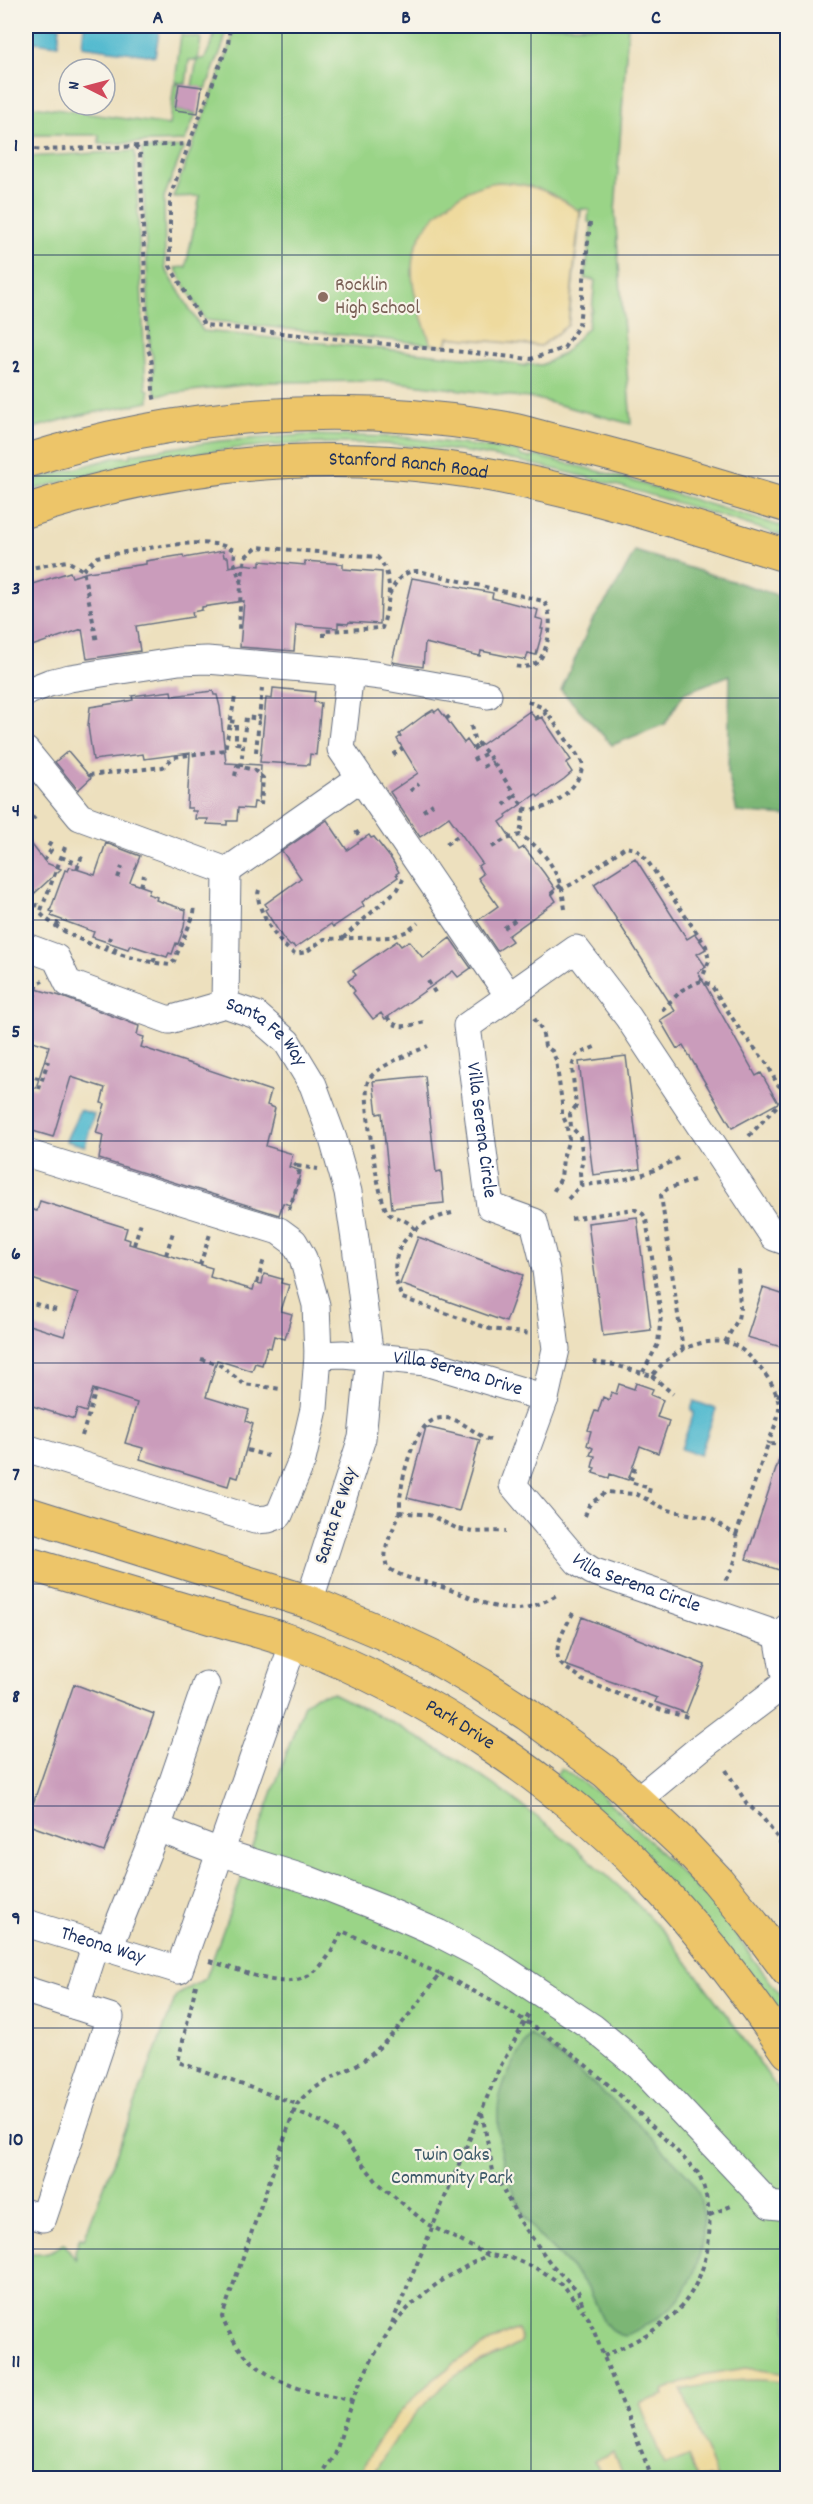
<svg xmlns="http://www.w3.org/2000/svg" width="813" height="2504" viewBox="0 0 813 2504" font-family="Dekko,sans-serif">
  <rect width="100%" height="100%" fill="#f7f3e8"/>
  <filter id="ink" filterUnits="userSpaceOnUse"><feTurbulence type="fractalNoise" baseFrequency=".0167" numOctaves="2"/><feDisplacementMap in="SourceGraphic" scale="12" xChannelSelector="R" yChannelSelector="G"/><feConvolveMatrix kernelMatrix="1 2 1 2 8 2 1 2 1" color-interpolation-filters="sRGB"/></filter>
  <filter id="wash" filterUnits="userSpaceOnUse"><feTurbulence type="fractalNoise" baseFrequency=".008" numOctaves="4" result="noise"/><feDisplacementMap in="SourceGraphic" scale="24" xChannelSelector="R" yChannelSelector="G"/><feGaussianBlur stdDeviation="1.35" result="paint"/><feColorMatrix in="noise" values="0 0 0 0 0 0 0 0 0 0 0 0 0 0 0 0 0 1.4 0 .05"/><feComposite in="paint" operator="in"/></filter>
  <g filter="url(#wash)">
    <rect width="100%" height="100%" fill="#ede0be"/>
    <path fill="#9ad487" stroke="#5a8272" stroke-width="1.5" d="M 215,26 L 226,26 L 224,42 L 206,89 L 192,86 L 197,60 L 189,60 L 186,84 L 175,82 L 181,35 L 201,38 L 198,60 L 205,58 L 213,40 Z
      M 234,26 L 628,26 L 615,212 L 631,424 L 537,399 L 387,381 L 268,382 L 157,395 C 148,381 159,365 150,350 L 142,149 L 184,147 L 164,197 L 165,268 L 203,331 L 493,360 L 526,366 L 526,364 L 542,365 L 564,353 L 588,327 L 590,312 L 592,311 L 595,280 L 585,279 L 592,223 L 588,222 L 589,209 L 581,209 L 568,325 L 448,337 L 446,346 L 205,320 L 175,268 L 186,267 L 200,196 L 173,197 L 231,44 Z
      M 174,84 L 179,84 L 175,110 L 196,113 L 185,141 L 99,144 L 99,135 L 32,135 L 26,138 L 26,105 L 169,125 Z
      M 135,151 L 146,389 L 149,390 L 149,402 L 77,416 L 26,430 L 26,157 Z
      M 306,435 L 400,437 L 518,451 L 521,456 L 530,458 L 537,456 L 606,473 L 787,528 L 787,537 C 697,509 606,479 513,460 C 347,427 186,444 26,492 L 26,482 L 117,457 L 130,457 L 131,454 L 219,441 Z
      M 332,1693 L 389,1721 L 454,1758 L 511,1797 L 573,1845 L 626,1893 L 667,1935 L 734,2025 L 787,2103 L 787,2478 L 26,2478 L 26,2253 C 42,2254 51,2254 64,2243 L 76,2260 L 75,2251 L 80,2238 L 84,2239 L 176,1996 L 206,1978 L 304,1704 L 316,1695 Z
      M 561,1768 L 601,1795 L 624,1816 L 714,1906 L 787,2004 L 787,2027 L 556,1775 Z"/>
    <path fill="#7bb674" stroke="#4b7269" stroke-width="1.5" d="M 635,551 L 787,598 L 787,816 L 737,812 L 728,773 L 730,675 L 684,693 L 665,724 L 612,745 L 561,690 L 591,623 L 615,588 Z
      M 531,2035 C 581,2074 632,2113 674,2161 C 680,2168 691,2176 695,2185 C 713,2221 700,2281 671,2308 C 658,2320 641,2328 625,2336 C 600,2331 600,2306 588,2288 C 574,2267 551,2251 535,2231 C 511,2198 493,2142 499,2101 C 501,2085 521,2047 531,2035 Z"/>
    <path fill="#eeda9e" stroke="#84847e" stroke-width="1.5" d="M 499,182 C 534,184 553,192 580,212 L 568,325 L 541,346 L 448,337 L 446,346 L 431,344 C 423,321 412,295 412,269 C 412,225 458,186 499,182 Z
      M 517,2329 L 521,2339 L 519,2344 C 496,2355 469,2365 449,2381 C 416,2408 392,2442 371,2478 L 358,2478 C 389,2408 448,2359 517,2329 Z
      M 746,2368 L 787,2374 L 787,2383 C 753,2376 716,2382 682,2390 L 717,2478 L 697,2478 L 688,2456 L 664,2465 L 640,2403 L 664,2395 L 663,2391 L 702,2375 Z
      M 614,2452 L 624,2478 L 604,2478 L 594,2461 Z"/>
    <path fill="#52bacf" stroke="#367496" stroke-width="1.5" d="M 26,26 L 60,26 L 58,45 L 26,41 Z
      M 84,26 L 160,26 L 155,56 L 82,46 Z
      M 79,1110 L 94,1114 L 85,1146 L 66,1141 C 70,1129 76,1123 79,1110 Z
      M 694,1401 L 716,1409 L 700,1455 L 681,1449 L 694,1412 L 691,1410 Z"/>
    <g id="blocks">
      <path fill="#ca9cbb" d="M 179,84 L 202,87 L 198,113 L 175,110 Z
        M 223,551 L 224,557 L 228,557 L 229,567 L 243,564 L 260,566 L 260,561 L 305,565 L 305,561 L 343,564 L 343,569 L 382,572 L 380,624 L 349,622 L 348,624 L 338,623 L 338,628 L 296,625 L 294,651 L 240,647 L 244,601 L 202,607 L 202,610 L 192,612 L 193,617 L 136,626 L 140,651 L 87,659 L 82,629 L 26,648 L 26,586 L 70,572 L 72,577 L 88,572 L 146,564 L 146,561 L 183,555 L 184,558 Z
        M 412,578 L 493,593 L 492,598 L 538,610 L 536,618 L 543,620 L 541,629 L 543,629 L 536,655 L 528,653 L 526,660 L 481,651 L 480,656 L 425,643 L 423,667 L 392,662 Z
        M 273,688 L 315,692 L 314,702 L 321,703 L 316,755 L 310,754 L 309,765 L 260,762 L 266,698 L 272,699 Z
        M 171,691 L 172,696 L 213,691 L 214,695 L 217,695 L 220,707 L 226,763 L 261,765 L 259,803 L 254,802 L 253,809 L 238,808 L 237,821 L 227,821 L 227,825 L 207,824 L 208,819 L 195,819 L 196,811 L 192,811 L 192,808 L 187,808 L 190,753 L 144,759 L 143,754 L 93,760 L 88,726 L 90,707 L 123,702 L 133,700 L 132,696 Z
        M 439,709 L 464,743 L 467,740 L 474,750 L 530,711 L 536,720 L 542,717 L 571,760 L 566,763 L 572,772 L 564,779 L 538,797 L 536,794 L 506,815 L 507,817 L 500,822 L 519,850 L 524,847 L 544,873 L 555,889 L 551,893 L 556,901 L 508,936 L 512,941 L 497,951 L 477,921 L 498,906 L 478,878 L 483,874 L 478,866 L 482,863 L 449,817 L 420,837 L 390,792 L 418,773 L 397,739 L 401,736 L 399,734 L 423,716 L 433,710 L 435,712 Z
        M 68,751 L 91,778 L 78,790 L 55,762 Z
        M 327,820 L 347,850 L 369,835 L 371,838 L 374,837 L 392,860 L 399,872 L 396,874 L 398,877 L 362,902 L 364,906 L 333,927 L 331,924 L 295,948 L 293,945 L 290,946 L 282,937 L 265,910 L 268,908 L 265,904 L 301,878 L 282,851 Z
        M 26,837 L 46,863 L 61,869 L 26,901 Z
        M 106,843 L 140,856 L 130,882 L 150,889 L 148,894 L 157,897 L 156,900 L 186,910 L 184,927 L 178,944 L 176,943 L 172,954 L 169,953 L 167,957 L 130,945 L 128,949 L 92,937 L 94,932 L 51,916 L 53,912 L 50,911 L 65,870 L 68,871 L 70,867 L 95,875 Z
        M 635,858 L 687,939 L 695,934 L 706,949 L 697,954 L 706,967 L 698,972 L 756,1076 L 761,1073 L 778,1103 L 732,1128 L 683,1045 L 677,1049 L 660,1020 L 675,1011 L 594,884 Z
        M 450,938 L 471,968 L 458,977 L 453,971 L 385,1019 L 381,1013 L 373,1019 L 353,993 L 355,991 L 348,981 L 356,975 L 353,971 L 397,941 L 401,946 L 409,941 L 423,958 Z
        M 26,986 L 60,996 L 139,1026 L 137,1035 L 144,1037 L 141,1047 L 271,1091 L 267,1105 L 275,1108 L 266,1146 L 293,1154 L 289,1167 L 301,1171 L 291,1205 L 283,1203 L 279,1215 L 99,1159 L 103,1135 L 96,1133 L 105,1104 L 101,1103 L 105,1088 L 71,1077 L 53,1137 L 26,1129 L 26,1085 L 36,1088 L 49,1046 L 26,1039 Z
        M 626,1056 L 640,1169 L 593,1175 L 579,1062 Z
        M 425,1076 L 436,1172 L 441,1171 L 444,1203 L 392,1208 L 382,1113 L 377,1114 L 373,1081 Z
        M 40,1201 L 127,1228 L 124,1238 L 130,1240 L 129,1244 L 212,1268 L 210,1277 L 253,1290 L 255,1283 L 262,1284 L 264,1274 L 282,1279 L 281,1283 L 289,1285 L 281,1311 L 292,1314 L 285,1339 L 274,1336 L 271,1348 L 267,1347 L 262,1365 L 255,1363 L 252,1371 L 217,1360 L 206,1397 L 249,1410 L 246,1421 L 253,1424 L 238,1478 L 231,1476 L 228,1486 L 140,1459 L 143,1448 L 125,1443 L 137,1403 L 93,1389 L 86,1412 L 77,1409 L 74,1419 L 26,1404 L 26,1324 L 64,1336 L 78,1294 L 26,1277 L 26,1208 L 37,1211 Z
        M 637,1217 L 651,1330 L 603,1336 L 588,1223 Z
        M 418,1237 L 523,1275 L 506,1322 L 400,1284 Z
        M 763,1288 L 788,1296 L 788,1349 L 747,1337 Z
        M 636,1383 L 653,1389 L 651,1395 L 663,1400 L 657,1417 L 669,1421 L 658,1453 L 640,1446 L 628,1480 L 610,1474 L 609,1478 L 593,1473 L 595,1468 L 592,1467 L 595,1456 L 590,1455 L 593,1448 L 587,1445 L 591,1431 L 588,1430 L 595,1411 L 598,1412 L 603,1397 L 609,1400 L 611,1392 L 616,1394 L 619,1384 L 634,1389 Z
        M 426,1427 L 480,1440 L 459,1511 L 407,1498 Z
        M 784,1445 L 788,1446 L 788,1573 L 746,1559 Z
        M 582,1617 L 705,1665 L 686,1713 L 655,1702 L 657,1698 L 565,1665 Z
        M 74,1684 L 154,1714 L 104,1852 L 26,1824 Z"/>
    </g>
  </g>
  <g filter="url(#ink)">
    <use href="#blocks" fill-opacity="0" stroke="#646d80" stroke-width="1.5"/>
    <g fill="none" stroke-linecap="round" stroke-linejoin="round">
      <defs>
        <g id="minor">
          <path d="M 350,672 L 381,676 L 488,695"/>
          <path d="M 26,692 L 49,683 L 70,678 L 179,661 L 207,660 L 350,672 L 341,749 L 509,996"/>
          <path id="s1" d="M 26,751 L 80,817 L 227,871 L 225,1004 L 256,1015 L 287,1042 L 313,1085 L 333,1139 L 348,1192 L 356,1246 L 370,1358 L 362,1438 L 309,1602"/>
          <path d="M 227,871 L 360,778"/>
          <path d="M 26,947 L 56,958 L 68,983 L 169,1020 L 225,1004"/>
          <path d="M 26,1153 L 279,1231 L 294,1242 L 303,1258 L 316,1305 L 318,1355 L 314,1409 L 302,1460 L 279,1515 L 268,1519 L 255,1520 L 26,1448"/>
          <path id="s2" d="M 788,1242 L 774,1237 L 628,1017 L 576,949 L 467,1026 L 490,1206 L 534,1222 L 546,1270 L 556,1349 L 545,1398 L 513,1485 L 578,1562 L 592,1571 L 778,1635 L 788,1627"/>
          <path id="s3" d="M 318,1355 L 343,1354 L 426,1362 L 545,1398"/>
          <path d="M 636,1801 L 699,1749 L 786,1683 L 778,1635"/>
          <path d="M 157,1828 L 206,1685"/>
          <path id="s4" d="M 26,1923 L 179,1970 L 294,1642"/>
          <path d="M 109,1948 L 157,1828 L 220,1852 L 309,1880 L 383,1909 L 438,1933 L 492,1961 L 592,2027 L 638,2065 L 770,2205 L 788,2207"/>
          <path d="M 26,1990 L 110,2017 L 43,2218 L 26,2213"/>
          <path d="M 76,2006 L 96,1944"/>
        </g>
        <g id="major">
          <path d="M 26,461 C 176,412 341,401 498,427 C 517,430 536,436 556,441 C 634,459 711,483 788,506"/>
          <path id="s5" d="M 26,511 C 160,467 304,449 446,468 C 562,483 675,522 788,556"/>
          <path d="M 26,1513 L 309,1602 L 387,1635 L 434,1657 L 482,1685 L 527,1714 L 606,1772 L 682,1843 L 717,1880 L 753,1924 L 788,1971"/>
          <path id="s6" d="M 26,1563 C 85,1581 145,1598 205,1616 C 235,1625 266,1632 295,1643 C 427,1693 566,1785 661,1890 C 708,1940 749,1996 788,2052"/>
        </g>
      </defs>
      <use href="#minor" stroke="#646d80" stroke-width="29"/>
      <use href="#major" stroke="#646d80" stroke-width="35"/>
      <path stroke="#646d80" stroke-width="4" stroke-dasharray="4.5 4.5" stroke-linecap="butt" d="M 189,144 L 228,44 L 230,26
        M 135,146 L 140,151 L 148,350 C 156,366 150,384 155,402
        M 26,148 L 43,150 L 189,144 L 170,197 L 170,266 L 204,325 L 531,359 L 564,348 L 579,325 L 590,223
        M 26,569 L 67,561 L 83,570 L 97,642
        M 83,570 L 97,557 L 106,555 C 137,551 210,533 235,551 L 234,562 L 241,583 L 239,630
        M 241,583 L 245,557 L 257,547 L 377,557 C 395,574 389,606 382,628 L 324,631 L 324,637
        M 389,595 C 396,581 403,570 419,571 L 543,601 C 555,612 549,647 540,659 C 534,667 523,668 514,666
        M 535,718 L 547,713
        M 446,719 L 451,715
        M 230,721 L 236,722 L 236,743 L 243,744
        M 471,726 L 474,739 L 487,753 L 524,808 L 520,835
        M 473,749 L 479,744
        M 256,752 L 259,719
        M 393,755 L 403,748
        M 473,760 L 487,753
        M 241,767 L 246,717 L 259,719 L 262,688
        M 483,767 L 493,762
        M 89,775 L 163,767 L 174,757 L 225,750 L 235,697
        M 235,776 L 237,766 L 254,770 L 263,778 L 261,805
        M 410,791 L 419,784
        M 504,805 L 515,795
        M 524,808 C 545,817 585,785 582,762 L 544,708 L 524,700
        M 26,811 L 28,808
        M 423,811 L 433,804
        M 26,826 L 35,817
        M 356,831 L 362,840
        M 446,844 L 461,834
        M 65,847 L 40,913 C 69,942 130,960 170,965 L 174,961 L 194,914 L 195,905
        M 492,847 L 506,839 L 520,835 C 542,848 554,865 562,889
        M 61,857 L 79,864
        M 44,861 L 51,850 L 48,847 L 51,842
        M 77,869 L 83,853
        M 118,878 L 122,867
        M 141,886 L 144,875
        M 259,890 C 253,906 280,947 295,954 L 306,952 L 324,939 L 391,937 L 408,931 L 418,923
        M 551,894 L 561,885
        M 565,909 L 562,889 L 576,882 L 625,847 L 636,849 L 646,859 L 706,946 L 709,961 L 701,981
        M 26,910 L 37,905 L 42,906
        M 57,926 L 59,919
        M 504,928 L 515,920
        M 343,938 L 398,889 L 403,879
        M 106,949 L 110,937
        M 114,952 L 117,946
        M 153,962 L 157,954
        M 428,981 L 437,996
        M 662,1010 L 682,990 L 694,984 L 701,981 L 711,985 L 740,1030 L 768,1065 L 777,1084 L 788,1094
        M 387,1017 C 397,1032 410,1025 425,1022
        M 534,1018 L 542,1030 L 545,1046 L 552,1051 L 556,1060 L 562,1103 L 562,1114 L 566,1123 L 569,1139 L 563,1158 L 561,1178 L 552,1194
        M 26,1024 L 38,983 L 43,981
        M 26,1075 L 42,1079
        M 39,1089 L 48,1061
        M 749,1136 L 788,1094
        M 297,1166 L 318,1169
        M 581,1185 L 580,1172 L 583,1159 L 580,1136 L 571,1127 L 570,1114 L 576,1106 L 572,1067 L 576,1055 L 597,1046
        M 568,1199 L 581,1185 C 615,1183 649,1176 678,1158
        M 289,1210 C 293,1196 307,1170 291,1161
        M 452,1213 C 408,1224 382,1253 402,1298 L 490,1329 L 531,1334
        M 571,1219 L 634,1209 L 643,1214 L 646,1219 L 661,1315 L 658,1344 L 643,1372
        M 415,1229 C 404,1216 395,1220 388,1213 C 378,1202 362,1095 368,1081 C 375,1066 413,1053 428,1046
        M 134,1245 L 141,1222
        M 166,1255 L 173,1232
        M 200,1265 L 210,1234
        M 257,1283 L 264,1259
        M 26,1301 L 56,1310
        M 725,1342 L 738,1319 L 740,1308 L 738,1269
        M 683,1350 L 661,1195 L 667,1189 L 694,1180
        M 201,1359 L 220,1365 L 244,1384 L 281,1389
        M 593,1362 L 615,1365 L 652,1376 C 667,1355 696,1338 724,1342 C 738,1343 751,1357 760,1368 C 769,1378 777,1391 779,1405 C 780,1417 772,1432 768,1444
        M 652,1376 L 673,1394
        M 778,1397 L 788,1369
        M 82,1436 L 96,1390
        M 490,1440 C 472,1434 458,1413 436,1419 C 415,1425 403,1472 401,1492 C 399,1499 401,1508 399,1514 C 393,1532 381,1548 387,1567 C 403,1579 421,1580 439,1586 C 487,1601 508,1625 558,1594
        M 247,1450 L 268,1456
        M 635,1468 L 630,1482 L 650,1488 L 647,1498
        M 400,1512 L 429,1515 L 458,1529 L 473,1532 L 506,1531
        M 585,1516 L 589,1505 L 606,1492 L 636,1494 L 668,1510 L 710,1518 L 736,1535 C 740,1552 734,1568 724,1582
        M 736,1535 L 768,1444 L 788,1445
        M 573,1613 C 566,1627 548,1653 563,1666 C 570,1672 577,1673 582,1680 C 618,1693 651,1709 688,1717
        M 726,1770 L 747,1804 L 762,1817 L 777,1837 L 788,1856
        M 210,1961 C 272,1980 309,2006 342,1931 L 440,1974 C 418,2003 397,2034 368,2057 C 347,2074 303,2086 294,2111 L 324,2123 L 339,2133 L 377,2182 L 427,2224 L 488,2255 L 511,2258 L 542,2271 L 564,2286 L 589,2319 L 652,2478
        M 440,1974 C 472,1990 503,2006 533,2026 C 595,2067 647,2120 698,2173 C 720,2219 710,2282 671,2317 C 651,2334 628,2345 604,2356
        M 196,1985 L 178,2062 L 297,2104
        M 294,2111 L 222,2317 C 245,2376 295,2392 352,2400 C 388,2322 409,2294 488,2255
        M 482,2113 L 493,2171 L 520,2221 L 551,2264 L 578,2291 L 584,2309
        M 710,2215 L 731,2206
        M 392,2323 L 499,2069 L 530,2012
        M 320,2478 L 335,2455 L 352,2400"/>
      <use href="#minor" stroke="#fff" stroke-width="27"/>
      <use href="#major" stroke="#edc569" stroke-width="33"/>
    </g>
  </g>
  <path fill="none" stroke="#1b2f5e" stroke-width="1.5" stroke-opacity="0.55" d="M 282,26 L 282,2478M 531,26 L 531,2478M 26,255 L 788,255M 26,476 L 788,476M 26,698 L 788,698M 26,920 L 788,920M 26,1141 L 788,1141M 26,1363 L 788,1363M 26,1584 L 788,1584M 26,1806 L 788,1806M 26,2028 L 788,2028M 26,2249 L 788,2249"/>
  <circle fill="#8d6e63" stroke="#f7f3e8" stroke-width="2" cx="323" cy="297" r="6"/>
  <g text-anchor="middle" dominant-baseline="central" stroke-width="4.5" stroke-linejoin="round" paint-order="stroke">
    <g font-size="20" fill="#785e54" stroke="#f7f3e8" text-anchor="start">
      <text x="335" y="286">Rocklin<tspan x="335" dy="23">High School</tspan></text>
    </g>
    <g font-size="20" fill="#1b2f5e" stroke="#f7f3e8">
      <text stroke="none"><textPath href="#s5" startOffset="388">Stanford Ranch Road</textPath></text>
      <text stroke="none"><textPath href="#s1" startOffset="426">Santa Fe Way</textPath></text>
      <text stroke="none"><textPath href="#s2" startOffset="603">Villa Serena Circle</textPath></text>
      <text stroke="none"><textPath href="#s3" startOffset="142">Villa Serena Drive</textPath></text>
      <text transform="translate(337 1516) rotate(-72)">Santa Fe Way</text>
      <text stroke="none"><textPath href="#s2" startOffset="1161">Villa Serena Circle</textPath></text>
      <text stroke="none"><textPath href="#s6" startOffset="465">Park Drive</textPath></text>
      <text stroke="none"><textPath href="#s4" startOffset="80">Theona Way</textPath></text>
    </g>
    <g font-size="20" fill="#3b5868" stroke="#f7f3e8">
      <text x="452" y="2156">Twin Oaks<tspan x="452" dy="23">Community Park</tspan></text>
    </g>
  </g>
  <rect width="813" height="2504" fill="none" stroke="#f7f3e8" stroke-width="66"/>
  <g transform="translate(87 87) rotate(276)"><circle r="28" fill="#f7f3e8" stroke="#9fa5b1" stroke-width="1.5"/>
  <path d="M0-4.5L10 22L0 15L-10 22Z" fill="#d1495b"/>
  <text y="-9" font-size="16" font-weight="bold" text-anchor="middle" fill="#1b2f5e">N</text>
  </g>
  <rect x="33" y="33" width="747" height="2438" fill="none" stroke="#1b2f5e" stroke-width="2"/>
  <g font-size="20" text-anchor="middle" font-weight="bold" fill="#1b2f5e">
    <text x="158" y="23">A</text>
    <text x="406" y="23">B</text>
    <text x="656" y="23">C</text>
    <text x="16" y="151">1</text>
    <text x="16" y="372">2</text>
    <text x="16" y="594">3</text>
    <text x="16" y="816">4</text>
    <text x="16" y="1037">5</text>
    <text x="16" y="1259">6</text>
    <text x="16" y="1480">7</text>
    <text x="16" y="1702">8</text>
    <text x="16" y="1924">9</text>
    <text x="16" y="2145">10</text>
    <text x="16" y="2367">11</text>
  </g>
</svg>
